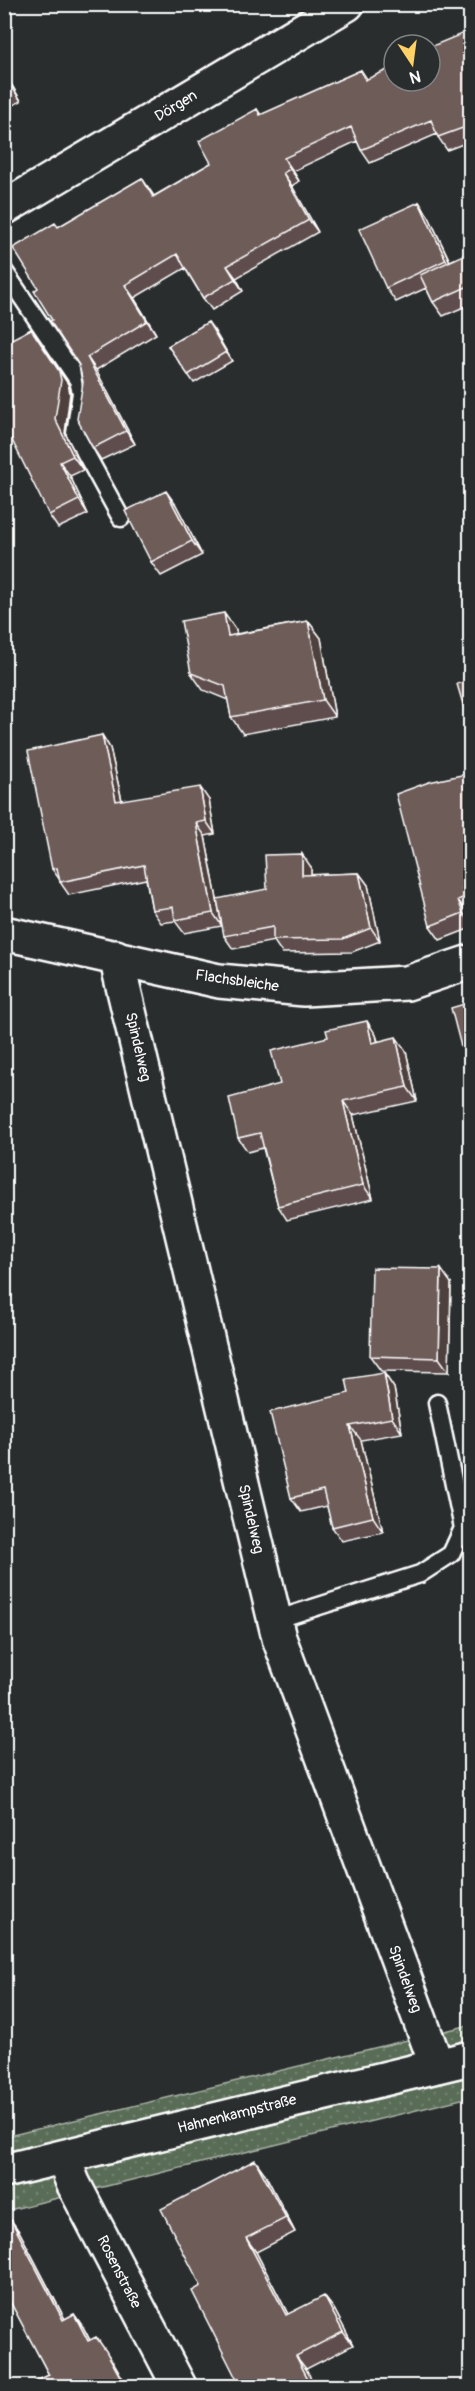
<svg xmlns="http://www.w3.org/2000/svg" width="475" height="2391" viewBox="0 0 475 2391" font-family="Pangolin,sans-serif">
  <defs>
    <pattern id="grass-dots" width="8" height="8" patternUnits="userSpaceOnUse" patternTransform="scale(1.5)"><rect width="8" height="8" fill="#596c56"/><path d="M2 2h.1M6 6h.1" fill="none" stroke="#72826f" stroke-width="1.8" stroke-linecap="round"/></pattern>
  </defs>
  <rect width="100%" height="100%" fill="#2a2d2e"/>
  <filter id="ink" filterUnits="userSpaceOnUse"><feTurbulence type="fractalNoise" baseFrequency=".0167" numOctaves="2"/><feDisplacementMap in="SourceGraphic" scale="12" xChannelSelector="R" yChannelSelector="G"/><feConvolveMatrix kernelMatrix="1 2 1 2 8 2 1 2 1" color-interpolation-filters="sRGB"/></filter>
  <g filter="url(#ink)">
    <path fill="url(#grass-dots)" stroke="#acb6aa" stroke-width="1.5" d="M 470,2025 L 470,2097 L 5,2211 L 4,2137 Z"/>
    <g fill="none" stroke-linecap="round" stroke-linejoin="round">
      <defs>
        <path id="service" d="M 4,271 L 78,380 L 81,393 L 75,434 L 121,518
          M 275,1620 L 420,1574 L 451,1554 L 463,1528 L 437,1403"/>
        <path id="minor" d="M 4,208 L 347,4
          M 4,933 L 219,981 L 304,989 L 407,983 L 470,962
          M 116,957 L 279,1638 L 437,2066
          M 63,2157 L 73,2183 L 179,2386
          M 4,2171 L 470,2058"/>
      </defs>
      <use href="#service" stroke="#fff" stroke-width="21"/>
      <use href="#minor" stroke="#fff" stroke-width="38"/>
      <use href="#service" stroke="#2a2d2e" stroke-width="16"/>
      <use href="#minor" stroke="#2a2d2e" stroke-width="33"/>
    </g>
    <path fill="#5f4e4d" stroke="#fff" stroke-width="1.5" d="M 471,30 L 471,141 L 447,150 L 438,137 L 437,134 L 370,163 L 361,150 L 357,141 L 293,171 L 299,181 L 292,186 L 318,232 L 236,278 L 243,291 L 212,310 L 203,298 L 185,268 L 134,298 L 156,334 L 96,370 L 135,444 L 101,460 L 93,448 L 79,365 L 52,320 L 38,288 L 58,227 L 142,178 L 154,196 L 211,163 L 257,109 L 261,115 L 361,70 L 367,79 L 394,81 Z
      M 4,72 L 21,101 L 4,110 Z
      M 419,202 L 429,217 L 450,261 L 468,253 L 471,257 L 471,304 L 443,316 L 433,302 L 426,288 L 396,302 L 386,288 Z
      M 208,322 L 232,361 L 194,383 L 168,346 Z
      M 68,384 L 70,393 L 65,433 L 83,470 L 70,476 L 88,514 L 58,528 L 49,515 Z
      M 176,505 L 202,555 L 161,576 L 151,562 Z
      M 308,621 L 321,638 L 335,717 L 243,734 L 231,717 L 228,700 L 203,690 L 191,673 L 236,630 L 236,634 Z
      M 102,735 L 110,748 L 122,800 L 209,800 L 215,834 L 205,836 L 222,926 L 184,933 L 175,921 L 161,923 L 152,910 L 146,879 L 69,895 L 60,882 L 60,880 L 52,869 Z
      M 471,773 L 471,913 L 468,914 L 471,920 L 471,928 L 440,940 L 430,926 Z
      M 311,867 L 311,875 L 359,873 L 368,885 L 380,941 L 352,952 L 282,953 L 274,941 L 233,949 L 224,936 L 267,889 Z
      M 376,1035 L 378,1041 L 406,1051 L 417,1101 L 353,1115 L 373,1199 L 287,1220 L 278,1206 L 263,1148 L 248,1152 L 238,1138 L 280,1084 Z
      M 451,1283 L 449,1372 L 381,1371 L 370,1356 Z
      M 384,1373 L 394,1388 L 402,1433 L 361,1440 L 383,1532 L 342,1541 L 332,1527 L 327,1506 L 301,1512 L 291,1498 L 349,1393 Z
      M 265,2174 L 295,2232 L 256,2252 L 288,2314 L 334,2309 L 353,2345 L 306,2369 L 315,2386 L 240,2386 L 201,2286 Z
      M 11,2220 L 20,2233 L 65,2319 L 74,2314 L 83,2327 L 90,2340 L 115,2365 L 127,2386 L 26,2386 L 49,2375 L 10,2301 L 4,2304 L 4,2223 Z"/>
    <path fill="#4d403e" stroke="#fff" stroke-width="1.5" d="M 4,72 L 21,101 L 12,87 L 4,74 Z
      M 284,158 L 293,171 L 299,181 L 290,169 Z
      M 283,173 L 292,186 L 318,232 L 309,220 Z
      M 419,202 L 429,217 L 456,275 L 446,260 Z
      M 227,266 L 236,278 L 243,291 L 235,279 Z
      M 125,285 L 134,298 L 156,334 L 147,321 Z
      M 208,322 L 214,330 L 232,361 L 226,352 Z
      M 31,329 L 68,384 L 70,393 L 65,433 L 83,470 L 73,456 L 55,419 Z
      M 87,357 L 96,370 L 135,444 L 126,431 Z
      M 60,462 L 70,476 L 88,514 L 79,500 Z
      M 166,491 L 176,505 L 202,555 L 192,541 Z
      M 224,613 L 236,630 L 240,653 L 228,636 Z
      M 308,621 L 321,638 L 335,717 L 323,700 Z
      M 102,735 L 110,748 L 125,814 L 116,801 Z
      M 200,787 L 209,800 L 215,834 L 206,821 Z
      M 196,823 L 205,836 L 222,926 L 213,913 Z
      M 302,854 L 311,867 L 311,888 L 302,875 Z
      M 359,873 L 368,885 L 380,941 L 371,928 Z
      M 462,888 L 471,900 L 471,904 L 465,897 Z
      M 458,900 L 468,914 L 471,920 L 471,923 L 463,913 Z
      M 367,1021 L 376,1035 L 381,1057 L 372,1043 Z
      M 396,1037 L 406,1051 L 417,1101 L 407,1087 Z
      M 343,1101 L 353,1115 L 373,1199 L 363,1185 Z
      M 441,1269 L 451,1283 L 449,1372 L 439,1358 Z
      M 384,1373 L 394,1388 L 402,1433 L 392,1418 Z
      M 350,1426 L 361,1440 L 383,1532 L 373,1517 Z
      M 255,2160 L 265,2174 L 295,2232 L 286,2218 Z
      M 11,2220 L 20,2233 L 72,2333 L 63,2320 Z
      M 246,2238 L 256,2252 L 295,2328 L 286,2315 Z
      M 324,2296 L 334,2309 L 353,2345 L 343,2332 Z
      M 74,2314 L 83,2327 L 97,2354 L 88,2341 Z
      M 96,2337 L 115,2365 L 127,2386 L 125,2386 Z
      M 296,2356 L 306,2369 L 315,2386 L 313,2386 L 308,2379 Z"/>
    <path fill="#6e5b59" stroke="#fff" stroke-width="1.5" d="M 471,30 L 471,125 L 438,137 L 431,120 L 361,150 L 351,127 L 284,158 L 290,169 L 283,173 L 309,220 L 227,266 L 235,279 L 203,298 L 177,254 L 125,285 L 147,321 L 87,357 L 126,431 L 93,448 L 77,419 L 83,382 L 79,365 L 50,321 L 52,320 L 34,291 L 38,288 L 13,248 L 55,223 L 58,227 L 142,178 L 153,197 L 211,163 L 199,141 L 257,109 L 260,115 L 361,70 L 365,80 L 394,67 L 394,81 L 430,81 L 430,47 Z
      M 4,74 L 12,87 L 4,91 Z
      M 419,202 L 446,260 L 386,288 L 359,229 Z
      M 468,253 L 471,259 L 471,285 L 433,302 L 420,275 Z
      M 208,322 L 226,352 L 188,375 L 168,346 Z
      M 31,329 L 59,371 L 61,380 L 55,419 L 73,456 L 60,462 L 79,500 L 49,515 L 4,424 L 4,343 Z
      M 166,491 L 192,541 L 151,562 L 125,511 Z
      M 224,613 L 228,636 L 308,621 L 323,700 L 231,717 L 225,686 L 191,673 L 181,621 Z
      M 471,680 L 471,720 L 468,721 L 457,684 Z
      M 102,735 L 116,801 L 200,787 L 206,821 L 196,823 L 213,913 L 175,920 L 173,907 L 152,910 L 144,865 L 60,882 L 57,868 L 52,869 L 28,751 Z
      M 471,773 L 471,886 L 462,888 L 465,897 L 458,900 L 463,913 L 430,926 L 396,794 L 429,782 Z
      M 302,854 L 302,875 L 359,873 L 371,928 L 343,939 L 273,940 L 273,927 L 224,936 L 217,899 L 267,889 L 265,855 Z
      M 471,1002 L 471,1085 L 451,1008 Z
      M 367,1021 L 372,1043 L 396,1037 L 407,1087 L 343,1101 L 363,1185 L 278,1206 L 260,1133 L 238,1138 L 229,1098 L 280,1084 L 271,1051 L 328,1037 L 326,1030 Z
      M 372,1268 L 441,1269 L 439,1358 L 370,1356 Z
      M 384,1373 L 392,1418 L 350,1426 L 373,1517 L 332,1527 L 323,1490 L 291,1498 L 270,1412 L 349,1393 L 346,1379 Z
      M 255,2160 L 286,2218 L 246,2238 L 286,2315 L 324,2296 L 343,2332 L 296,2356 L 308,2379 L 295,2386 L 240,2386 L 192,2291 L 201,2286 L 161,2209 Z
      M 11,2220 L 63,2320 L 74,2314 L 88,2341 L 96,2337 L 106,2351 L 125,2386 L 26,2386 L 49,2375 L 4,2290 L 4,2223 Z"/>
  </g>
  <g text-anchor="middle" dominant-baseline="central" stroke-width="6" stroke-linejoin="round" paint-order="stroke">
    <g font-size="15" fill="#fff" stroke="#2a2d2e">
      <text transform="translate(176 106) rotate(-31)">Dörgen</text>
      <text transform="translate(237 981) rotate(8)">Flachsbleiche</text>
      <text transform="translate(138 1047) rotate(77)">Spindelweg</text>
      <text transform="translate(251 1519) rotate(77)">Spindelweg</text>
      <text transform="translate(405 1979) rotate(70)">Spindelweg</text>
      <text transform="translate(237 2114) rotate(-14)">Hahnenkampstraße</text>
      <text transform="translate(119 2272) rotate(63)">Rosenstraße</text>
    </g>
  </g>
  <rect width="475" height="2391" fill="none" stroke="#2a2d2e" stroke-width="24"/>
  <rect x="12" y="12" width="451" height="2367" fill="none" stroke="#fff" stroke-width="2" filter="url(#ink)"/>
  <g transform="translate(412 63) rotate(167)"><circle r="28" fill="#2a2d2e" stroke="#7f8182" stroke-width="1.5"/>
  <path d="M0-4.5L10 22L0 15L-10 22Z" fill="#ffd166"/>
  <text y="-9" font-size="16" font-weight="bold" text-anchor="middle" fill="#ffffff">N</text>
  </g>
</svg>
